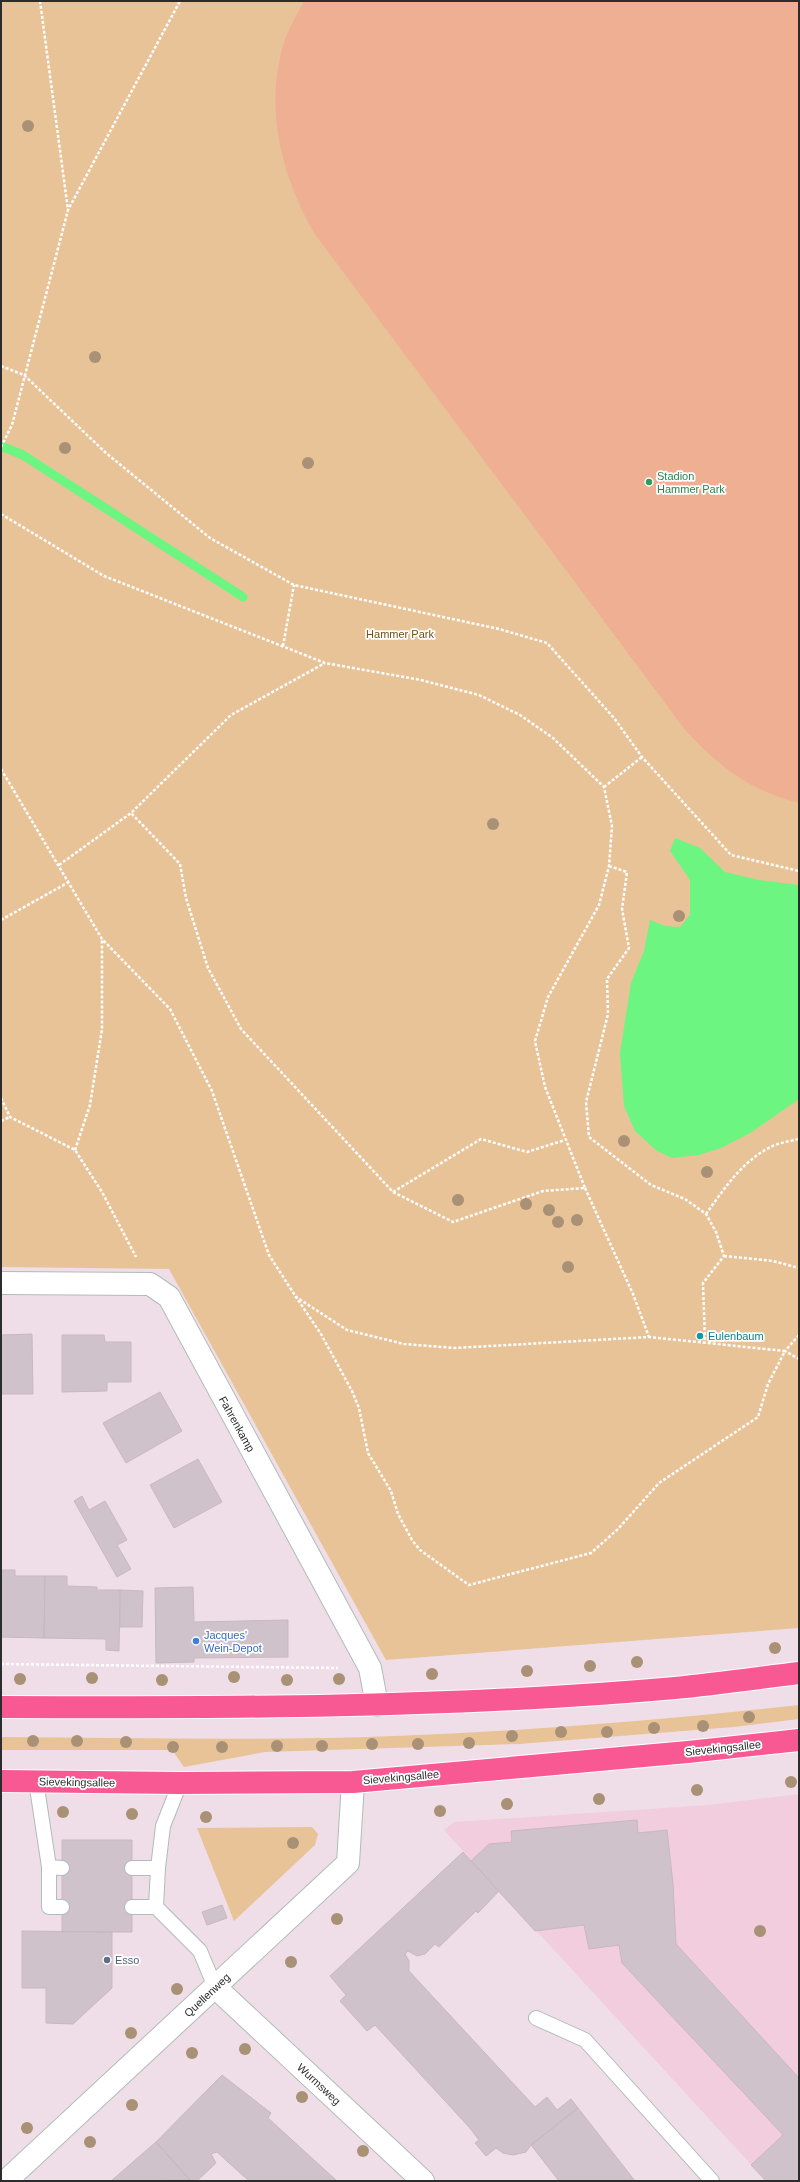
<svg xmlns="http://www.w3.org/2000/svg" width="800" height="2182" viewBox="0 0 800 2182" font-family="Arial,sans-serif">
  <rect width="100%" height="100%" fill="#efdee7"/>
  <path fill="#f1cddd" d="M 799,1794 L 799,2181 L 766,2181 L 444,1830 L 454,1822 L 709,1805 Z"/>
  <path fill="#e8c398" d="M 1,1 L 799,1 L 799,1628 L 386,1660 L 169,1269 L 1,1267 Z
    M 799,1705 L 799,1719 L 734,1727 L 519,1744 L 265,1752 L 184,1767 L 172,1750 L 1,1750 L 1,1737 C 132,1738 264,1741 395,1736 C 530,1731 665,1720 799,1705 Z
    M 312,1827 L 318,1834 L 315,1845 L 234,1921 L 197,1828 Z"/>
  <path fill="#efaf93" d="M 304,1 L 799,1 L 799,803 C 751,791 719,767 686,731 L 314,233 C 281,174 264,109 284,42 C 289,28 297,14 304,1 Z"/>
  <path fill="#6cf580" d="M 675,838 L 700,848 L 725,872 L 759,880 L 799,885 L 799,1099 L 752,1132 L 721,1148 L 699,1155 L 672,1158 L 657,1151 L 635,1131 L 624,1106 L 620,1053 L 631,983 L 644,951 L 650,920 L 665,926 L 680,927 L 690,915 L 690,880 L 670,851 Z"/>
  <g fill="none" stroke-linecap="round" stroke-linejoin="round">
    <path stroke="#6cf580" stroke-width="9" d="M 1,446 L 23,455 L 243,597"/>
  </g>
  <path fill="#d0c2ca" stroke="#cab7c0" d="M 32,1334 L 33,1394 L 1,1394 L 1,1335 Z
    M 62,1335 L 104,1335 L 105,1342 L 131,1342 L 131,1382 L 107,1382 L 107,1391 L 62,1392 Z
    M 160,1392 L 182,1431 L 126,1463 L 103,1423 Z
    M 198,1459 L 222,1502 L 174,1528 L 150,1485 Z
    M 82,1496 L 89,1510 L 105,1501 L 127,1540 L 117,1545 L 131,1569 L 117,1577 L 74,1501 Z
    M 1,1570 L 15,1570 L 15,1576 L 45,1576 L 44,1638 L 1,1637 Z
    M 45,1576 L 67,1576 L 67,1586 L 97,1587 L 97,1590 L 120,1590 L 119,1651 L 106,1650 L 106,1639 L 44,1638 Z
    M 193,1587 L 194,1622 L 288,1620 L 288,1657 L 194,1658 L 194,1662 L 156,1663 L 155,1588 Z
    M 120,1590 L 143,1591 L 142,1627 L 120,1627 Z
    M 637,1820 L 638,1833 L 667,1830 L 673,1884 L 676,1944 L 799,2078 L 799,2181 L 766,2181 L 751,2165 L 783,2135 L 622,1963 L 619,1945 L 589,1949 L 584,1925 L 535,1931 L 471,1861 L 489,1844 L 512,1842 L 511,1831 Z
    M 62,1840 L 132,1840 L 132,1932 L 62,1932 Z
    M 463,1852 L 499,1891 L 478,1913 L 476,1911 L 439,1947 L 435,1944 L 425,1954 L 417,1956 L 408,1951 L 405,1954 L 409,1961 L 409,1971 L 535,2107 L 547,2097 L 557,2110 L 571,2099 L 578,2108 L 531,2145 L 526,2152 L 513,2155 L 503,2153 L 496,2148 L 486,2156 L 475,2143 L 479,2140 L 469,2127 L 375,2025 L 367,2031 L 340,2001 L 346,1995 L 330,1976 Z
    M 222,1905 L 227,1918 L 207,1925 L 202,1912 Z
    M 22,1931 L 112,1932 L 112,1988 L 73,2024 L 46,2023 L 46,1988 L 22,1988 Z
    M 222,2075 L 271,2113 L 268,2118 L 337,2181 L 249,2181 L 217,2152 L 211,2154 L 216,2163 L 197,2181 L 191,2181 L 156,2142 Z
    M 578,2108 L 635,2181 L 559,2181 L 531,2145 Z
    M 156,2142 L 190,2180 L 111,2181 Z"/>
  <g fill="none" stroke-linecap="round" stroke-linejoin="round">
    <defs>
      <path id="service" d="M 36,1781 L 49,1867 L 49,1907 L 62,1907
        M 49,1867 L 62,1868
        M 132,1868 L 158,1868
        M 132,1907 L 156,1907 L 158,1868 L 163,1826 L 180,1783
        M 156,1907 L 200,1951 L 215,1987
        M 536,2018 L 585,2040 L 712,2181"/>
      <path id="minor" d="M 1,1283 L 150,1284 L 169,1297 L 370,1668 L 377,1705
        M 215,1987 L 423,2181
        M 6,2181 L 348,1863 L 353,1782"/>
      <path id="primary" d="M 1,1707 C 226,1708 451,1708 675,1688 C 717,1684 758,1678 799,1673
        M 1,1781 L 180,1783 L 353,1782 L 688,1752 L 799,1740"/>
    </defs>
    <use href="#service" stroke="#aebdb8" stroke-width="16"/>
    <use href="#minor" stroke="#aebdb8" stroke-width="24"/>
    <use href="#primary" stroke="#fff" stroke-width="24"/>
    <path stroke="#fff" stroke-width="2.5" stroke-dasharray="3 2" stroke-linecap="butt" d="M 40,1 L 68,210
      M 1,366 L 24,375 L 106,453 L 210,538 L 294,585 L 499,629 L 547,643 L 614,718 L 642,757 L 731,855 L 799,871
      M 1,447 L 12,425 L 68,210 L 180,1
      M 1,514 L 104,576 L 325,663 L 421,680 L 479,695 L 520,715 L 553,738 L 604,787 L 612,826 L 609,866 L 599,905 L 548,997 L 535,1041 L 545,1087 L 585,1188 L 543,1191 L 453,1222 L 393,1192 L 241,1029 L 208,968 L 186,898 L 180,864 L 131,813
      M 283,646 L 294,585
      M 1,769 L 102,939 L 170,1009 L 212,1091 L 269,1255 L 296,1297 L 347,1330 L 404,1344 L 455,1348 L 649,1337 L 785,1351 L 768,1384 L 758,1417 L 659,1483 L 618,1529 L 591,1553 L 469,1585 L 420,1550 L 412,1540 L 398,1514 L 391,1491 L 368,1453 L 359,1408 L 352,1391 L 321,1334 L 296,1297
      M 604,787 L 642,757
      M 59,865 L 131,813 L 231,715 L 325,663
      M 609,866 L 627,872 L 622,909 L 629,948 L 607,979 L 608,1014 L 586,1102 L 589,1137 L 651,1185 L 685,1199 L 706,1214 L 716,1232 L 724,1256 L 703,1283 L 705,1341
      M 1,920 L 69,882
      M 1,1098 L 10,1117 L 75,1150 L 102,1192 L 136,1257
      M 1,1121 L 10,1117
      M 75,1150 L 90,1105 L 102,1029 L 102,939
      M 585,1188 L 633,1294 L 649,1337
      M 393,1192 L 481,1139 L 527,1152 L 565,1140
      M 706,1214 C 724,1189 744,1158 775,1145 C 783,1142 791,1141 799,1139
      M 724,1256 L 773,1261 L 799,1268
      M 799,1335 L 785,1351 L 799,1359
      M 1,1664 L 338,1668"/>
    <use href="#service" stroke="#fff" stroke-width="14"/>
    <use href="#minor" stroke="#fff" stroke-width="22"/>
    <use href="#primary" stroke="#f85992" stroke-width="22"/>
  </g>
  <g fill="#a99175">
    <circle cx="28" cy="126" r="6"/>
    <circle cx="95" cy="357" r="6"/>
    <circle cx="65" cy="448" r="6"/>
    <circle cx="308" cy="463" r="6"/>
    <circle cx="493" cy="824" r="6"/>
    <circle cx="679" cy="916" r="6"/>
    <circle cx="624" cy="1141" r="6"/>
    <circle cx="707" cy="1172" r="6"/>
    <circle cx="458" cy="1200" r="6"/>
    <circle cx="526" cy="1204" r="6"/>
    <circle cx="549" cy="1210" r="6"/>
    <circle cx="577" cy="1220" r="6"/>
    <circle cx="558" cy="1222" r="6"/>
    <circle cx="568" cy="1267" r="6"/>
    <circle cx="775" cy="1648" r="6"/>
    <circle cx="637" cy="1662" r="6"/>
    <circle cx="590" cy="1666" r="6"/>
    <circle cx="527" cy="1671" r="6"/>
    <circle cx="432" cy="1674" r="6"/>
    <circle cx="234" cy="1677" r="6"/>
    <circle cx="92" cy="1678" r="6"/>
    <circle cx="20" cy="1679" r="6"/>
    <circle cx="339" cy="1679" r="6"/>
    <circle cx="162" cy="1680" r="6"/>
    <circle cx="287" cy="1680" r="6"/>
    <circle cx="749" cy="1717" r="6"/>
    <circle cx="703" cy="1726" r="6"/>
    <circle cx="654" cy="1728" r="6"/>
    <circle cx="561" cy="1732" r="6"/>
    <circle cx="607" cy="1732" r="6"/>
    <circle cx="512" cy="1736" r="6"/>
    <circle cx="33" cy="1741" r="6"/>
    <circle cx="77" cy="1741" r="6"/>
    <circle cx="126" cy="1742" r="6"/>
    <circle cx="469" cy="1743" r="6"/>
    <circle cx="372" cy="1744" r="6"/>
    <circle cx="418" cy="1744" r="6"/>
    <circle cx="277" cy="1746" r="6"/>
    <circle cx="322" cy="1746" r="6"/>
    <circle cx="173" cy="1747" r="6"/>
    <circle cx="222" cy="1747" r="6"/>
    <circle cx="791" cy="1782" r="6"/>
    <circle cx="697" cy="1790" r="6"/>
    <circle cx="599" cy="1799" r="6"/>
    <circle cx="507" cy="1804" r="6"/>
    <circle cx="440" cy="1811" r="6"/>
    <circle cx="63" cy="1812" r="6"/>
    <circle cx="132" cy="1814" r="6"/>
    <circle cx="206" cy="1817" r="6"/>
    <circle cx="293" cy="1843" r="6"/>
    <circle cx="337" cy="1919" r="6"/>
    <circle cx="760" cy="1931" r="6"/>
    <circle cx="291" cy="1962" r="6"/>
    <circle cx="177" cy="1989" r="6"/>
    <circle cx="131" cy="2033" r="6"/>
    <circle cx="245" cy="2049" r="6"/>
    <circle cx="192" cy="2053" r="6"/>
    <circle cx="302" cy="2097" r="6"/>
    <circle cx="132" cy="2105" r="6"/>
    <circle cx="27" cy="2128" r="6"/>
    <circle cx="90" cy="2142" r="6"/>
    <circle cx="363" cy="2151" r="6"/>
  </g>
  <circle fill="#2e9e5b" stroke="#fff" stroke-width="1.5" cx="649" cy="482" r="4"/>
  <circle fill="#0f9aa8" stroke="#fff" stroke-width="1.5" cx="700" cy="1336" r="4"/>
  <circle fill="#3f7fe0" stroke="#fff" stroke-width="1.5" cx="196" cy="1641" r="4"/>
  <circle fill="#5c6f8a" stroke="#fff" stroke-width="1.5" cx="107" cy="1960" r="4"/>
  <g text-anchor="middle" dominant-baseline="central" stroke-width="3.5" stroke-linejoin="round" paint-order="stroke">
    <g font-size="11" fill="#27864d" stroke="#fff" text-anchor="start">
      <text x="657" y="476">Stadion<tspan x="657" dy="13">Hammer Park</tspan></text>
    </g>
    <g font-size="11" fill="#6f5217" stroke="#fff">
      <text x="400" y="634">Hammer Park</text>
    </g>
    <g font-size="11" fill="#0d838f" stroke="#fff" text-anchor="start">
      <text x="708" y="1336">Eulenbaum</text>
    </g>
    <g font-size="11" fill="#2c2c2c" stroke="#fff">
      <text transform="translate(237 1424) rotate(61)">Fahrenkamp</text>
      <text transform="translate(723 1748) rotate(-6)">Sievekingsallee</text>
      <text transform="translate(401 1777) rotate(-5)">Sievekingsallee</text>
      <text transform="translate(77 1782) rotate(1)">Sievekingsallee</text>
      <text transform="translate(207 1995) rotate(-43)">Quellenweg</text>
      <text transform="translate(319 2084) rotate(43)">Wurmsweg</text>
    </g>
    <g font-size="11" fill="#366cbe" stroke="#fff" text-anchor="start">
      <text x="204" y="1635">Jacques'<tspan x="204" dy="13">Wein-Depot</tspan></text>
    </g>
    <g font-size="11" fill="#4e5e75" stroke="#fff" text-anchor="start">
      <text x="115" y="1960">Esso</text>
    </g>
  </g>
  <rect width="800" height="2182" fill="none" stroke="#2c2c2c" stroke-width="4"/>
</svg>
